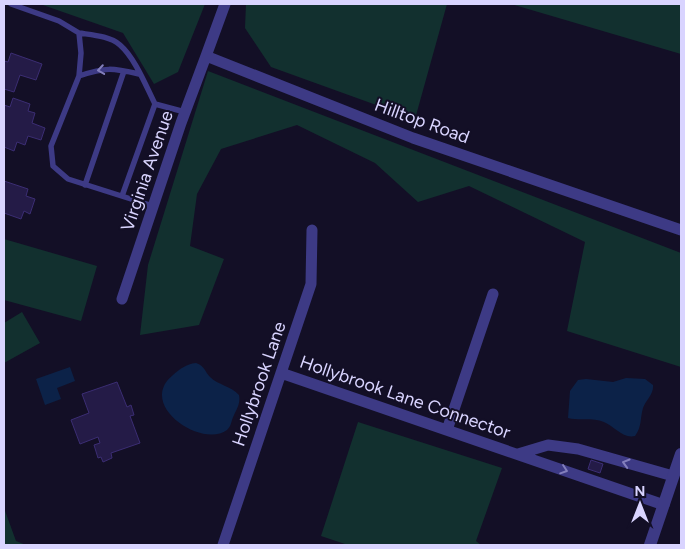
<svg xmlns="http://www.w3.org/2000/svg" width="685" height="549" viewBox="0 0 685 549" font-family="Figtree,sans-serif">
  <rect width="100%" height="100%" fill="#130f26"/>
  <path fill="#12302f" d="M 40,4 L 205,4 L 178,72 L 154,84 L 123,33 Z
    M 246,4 L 447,4 L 415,119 L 271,67 L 245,28 Z
    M 511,4 L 681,4 L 681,54 Z
    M 208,71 L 681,253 L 681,367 L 567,331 L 585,242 L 469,186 L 418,202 L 375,163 L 297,125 L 221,149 L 197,194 L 190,246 L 224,259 L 199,325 L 140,335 L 148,265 Z
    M 4,239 L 97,266 L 81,321 L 4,300 Z
    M 22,312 L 40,343 L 4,363 L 4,323 Z
    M 358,422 L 502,468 L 476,541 L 481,545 L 348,545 L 321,536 Z
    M 4,508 L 16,541 L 26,545 L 4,545 Z"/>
  <path fill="#0c2248" d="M 196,363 C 205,366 205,372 210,377 C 218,385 231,386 239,395 C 241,405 235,411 232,420 C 231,424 230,427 227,430 C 202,449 136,405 173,375 C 180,369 186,364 196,363 Z
    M 70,367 L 75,381 L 57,388 L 61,399 L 45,405 L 36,379 Z
    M 626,378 L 645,379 L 653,385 C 654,394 646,400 643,408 C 640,418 642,427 635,436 C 623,439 614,426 604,422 C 592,417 580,421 568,418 L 570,391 L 578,380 L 586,379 L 613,382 Z"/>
  <path fill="#241b47" stroke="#3b2d73" d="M 11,53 L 42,64 L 36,80 L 20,75 L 14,92 L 4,89 L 4,61 L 8,62 Z
    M 13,98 L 30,104 L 28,111 L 35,113 L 32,123 L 45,128 L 41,140 L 28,136 L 25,145 L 17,142 L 14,151 L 4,147 L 4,105 L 10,107 Z
    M 4,181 L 28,189 L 26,196 L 35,199 L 30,214 L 24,211 L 21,219 L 4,213 Z
    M 117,382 L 127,407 L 131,405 L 134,415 L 130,416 L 140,443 L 111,453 L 112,458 L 103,462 L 101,457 L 98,458 L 94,445 L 100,443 L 98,437 L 80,444 L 71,420 L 89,413 L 82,394 Z
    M 591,460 L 603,464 L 600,473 L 588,469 Z"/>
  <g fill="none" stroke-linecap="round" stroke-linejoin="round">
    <path stroke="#3d3a85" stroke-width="5.5" d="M 11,4 L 59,21 L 79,33 L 81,53 L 79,76 L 51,146 L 53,166 L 68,179 L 153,206
      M 79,33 C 92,35 110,36 120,45 C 135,58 146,86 155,104 L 185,112
      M 79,76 C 106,67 112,68 139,74
      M 85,185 L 124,71
      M 122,196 L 155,104"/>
    <path stroke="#3d3a85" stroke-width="11" d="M 225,4 L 206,56 L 413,138 L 681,230
      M 122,299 L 181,123 L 206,56
      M 281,373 L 664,505
      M 447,430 L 493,294
      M 518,454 L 548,445 L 578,449 L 673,476
      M 223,545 L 311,284 L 312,230"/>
    <path stroke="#3d3a85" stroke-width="12" d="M 650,545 L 681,454"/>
  </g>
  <defs><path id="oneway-chevron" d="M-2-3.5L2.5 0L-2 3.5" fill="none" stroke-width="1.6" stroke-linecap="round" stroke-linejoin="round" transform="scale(1.25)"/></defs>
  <g stroke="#837fbc">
    <use href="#oneway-chevron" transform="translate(101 70) rotate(171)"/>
    <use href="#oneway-chevron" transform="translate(626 463) rotate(-164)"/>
    <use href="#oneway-chevron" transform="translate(564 470) rotate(19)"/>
  </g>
  <g text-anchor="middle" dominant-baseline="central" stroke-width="4" stroke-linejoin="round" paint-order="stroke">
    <g font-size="18" fill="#d9d4ff" stroke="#130f26">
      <text transform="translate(422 121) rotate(20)">Hilltop Road</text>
      <text transform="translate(147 171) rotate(-71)">Virginia Avenue</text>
      <text transform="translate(259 384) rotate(-71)">Hollybrook Lane</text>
      <text transform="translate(405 397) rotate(19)">Hollybrook Lane Connector</text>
    </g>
  </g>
  <rect width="685" height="549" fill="none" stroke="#d9d4ff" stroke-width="10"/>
  <g transform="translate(640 504)" stroke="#130f26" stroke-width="4" paint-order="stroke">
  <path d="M0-4L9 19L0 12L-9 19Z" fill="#d9d4ff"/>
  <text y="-8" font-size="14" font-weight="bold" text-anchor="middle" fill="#d9d4ff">N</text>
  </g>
</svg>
